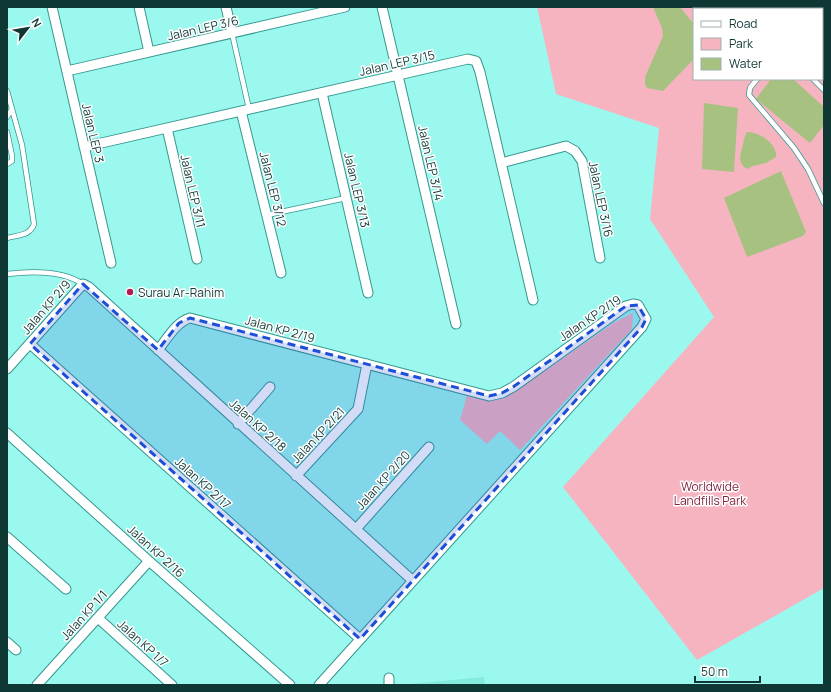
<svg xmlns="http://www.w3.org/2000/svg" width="831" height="692" viewBox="0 0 831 692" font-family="Manrope,sans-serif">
  <rect width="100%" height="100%" fill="#9bf8ee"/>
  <path fill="#83ebe0" d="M 484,677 L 485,685 L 399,685 Z"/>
  <path fill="#f6b4c1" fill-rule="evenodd" d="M 537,7 L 824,7 L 824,588 L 697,660 L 563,487 L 714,317 L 650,219 L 659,128 L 556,94 ZM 694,9 L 822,9 L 822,79 L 694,79 Z
    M 633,313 L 632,329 L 520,450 L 500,431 L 487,444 L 460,420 L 467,395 L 489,401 L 505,398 L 615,322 Z"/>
  <path fill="#a7c280" d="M 653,7 L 680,7 L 694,24 L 694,59 L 663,91 L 647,88 L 645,84 L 645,77 L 663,36 L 662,28 Z
    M 771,79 L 793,79 L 824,107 L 824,125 L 810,143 L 756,99 Z
    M 704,103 L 738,108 L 734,172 L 702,169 Z
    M 747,132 C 758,131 778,144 776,157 L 766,163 L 753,166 L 747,169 C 737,163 740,155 743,145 C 744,140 744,137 747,132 Z
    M 781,171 L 806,232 L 803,236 L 747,257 L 724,198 Z"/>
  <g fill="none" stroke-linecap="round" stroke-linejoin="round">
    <defs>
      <path id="lane" d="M 744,7 L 745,9
        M 784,7 L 786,9
        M 772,9 L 774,7
        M 232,33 L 249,109
        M 822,69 L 824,73
        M 757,79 L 750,88 L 749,95 L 794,148 L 808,169 L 824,203
        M 813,79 L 824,90
        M 7,91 L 22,145 L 34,224 C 30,236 18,235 7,238
        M 7,117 L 12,109
        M 7,132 L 12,156 L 12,161 L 7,164
        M 267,215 L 346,198
        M 7,274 C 31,271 62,270 83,284"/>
      <path id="street" d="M 52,7 L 111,263
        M 139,7 L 149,52
        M 226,7 L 232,33
        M 382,7 L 456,324
        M 67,71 L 345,7
        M 322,93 L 368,293
        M 241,111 L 281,273
        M 167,128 L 197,259
        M 84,147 L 468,59 L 476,61 L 480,72 L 533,300
        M 501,163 L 566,146 L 575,151 L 582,161 L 600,258
        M 30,344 L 360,639
        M 158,350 C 167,339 176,322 190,318 L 489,396 L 502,393 L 513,387 L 626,306 L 633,304 L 638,305 L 646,319 L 642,327 L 319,685
        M 7,369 L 83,284 L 89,287 L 412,580
        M 238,424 L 270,387
        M 7,433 L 149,561 L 290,685
        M 296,476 L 358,409 L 367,364
        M 356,529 L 429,447
        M 7,537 L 66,589
        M 98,618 L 172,685
        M 7,642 L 16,650
        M 389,678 L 389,685
        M 37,685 L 149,561"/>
    </defs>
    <use href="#lane" stroke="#35978e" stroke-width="6"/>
    <use href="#street" stroke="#35978e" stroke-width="11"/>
    <use href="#lane" stroke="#fff" stroke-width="4.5"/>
    <use href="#street" stroke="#fff" stroke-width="9"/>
  </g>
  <path fill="#1d4ed8" fill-opacity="0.2" stroke="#1d4ed8" stroke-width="3" stroke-dasharray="8 5" stroke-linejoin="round" d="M 83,284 L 158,350 L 179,323 L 190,318 L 489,396 L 502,393 L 513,387 L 626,306 L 638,305 L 646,319 L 642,327 L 360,639 L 30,344 Z"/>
  <circle fill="#af1e51" stroke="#fff" stroke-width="1.5" cx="130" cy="292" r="4"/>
  <g text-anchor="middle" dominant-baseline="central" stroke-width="3" stroke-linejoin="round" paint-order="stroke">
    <g font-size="12" fill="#0f3834" stroke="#fff">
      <text transform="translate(203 28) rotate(-13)">Jalan LEP 3/6</text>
      <text transform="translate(397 63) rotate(-13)">Jalan LEP 3/15</text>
      <text transform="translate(93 133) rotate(77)">Jalan LEP 3</text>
      <text transform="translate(431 163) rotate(77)">Jalan LEP 3/14</text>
      <text transform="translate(273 189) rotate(76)">Jalan LEP 3/12</text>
      <text transform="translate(357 190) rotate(77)">Jalan LEP 3/13</text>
      <text transform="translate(193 191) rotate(77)">Jalan LEP 3/11</text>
      <text transform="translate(601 199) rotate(78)">Jalan LEP 3/16</text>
      <text transform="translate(46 307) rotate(-49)">Jalan KP 2/9</text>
      <text transform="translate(590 318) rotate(-34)">Jalan KP 2/19</text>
      <text transform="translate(280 329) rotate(15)">Jalan KP 2/19</text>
      <text transform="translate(258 425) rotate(42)">Jalan KP 2/18</text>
      <text transform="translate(318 435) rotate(-47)">Jalan KP 2/21</text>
      <text transform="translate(383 480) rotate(-48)">Jalan KP 2/20</text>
      <text transform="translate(203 483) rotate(42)">Jalan KP 2/17</text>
      <text transform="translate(156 551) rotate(42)">Jalan KP 2/16</text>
      <text transform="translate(84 615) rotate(-48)">Jalan KP 1/1</text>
      <text transform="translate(143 643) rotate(42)">Jalan KP 1/7</text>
    </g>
    <g font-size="12" fill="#0f3834" stroke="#fff" text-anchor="start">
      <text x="138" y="292">Surau Ar-Rahim</text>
    </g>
    <g font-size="12" fill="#7f2540" stroke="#fff">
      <text x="710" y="486">Worldwide<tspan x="710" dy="14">Landfills Park</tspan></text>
    </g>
  </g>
  <rect width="831" height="692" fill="none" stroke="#0f3834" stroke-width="16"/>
  <rect x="693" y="8" width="130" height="72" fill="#ffffff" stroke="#9fafae"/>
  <rect x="701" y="21" width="20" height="6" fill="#ffffff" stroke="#9fafae"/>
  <text x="729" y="28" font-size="12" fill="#0f3834">Road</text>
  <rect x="701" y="38" width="20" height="12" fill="#f6b4c1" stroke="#9fafae"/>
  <text x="729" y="48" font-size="12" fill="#0f3834">Park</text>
  <rect x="701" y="58" width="20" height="12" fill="#a7c280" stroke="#9fafae"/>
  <text x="729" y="68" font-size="12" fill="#0f3834">Water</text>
  <g transform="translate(28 28) rotate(59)" stroke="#ffffff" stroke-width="3" paint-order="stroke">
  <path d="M0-3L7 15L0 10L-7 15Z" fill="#0f3834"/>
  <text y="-6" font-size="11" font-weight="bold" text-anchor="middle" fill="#0f3834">N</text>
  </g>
  <path d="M695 676v6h65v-6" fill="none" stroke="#0f3834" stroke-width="2"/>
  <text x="701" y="676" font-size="12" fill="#0f3834" stroke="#ffffff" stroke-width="3" paint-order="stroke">50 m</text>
</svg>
